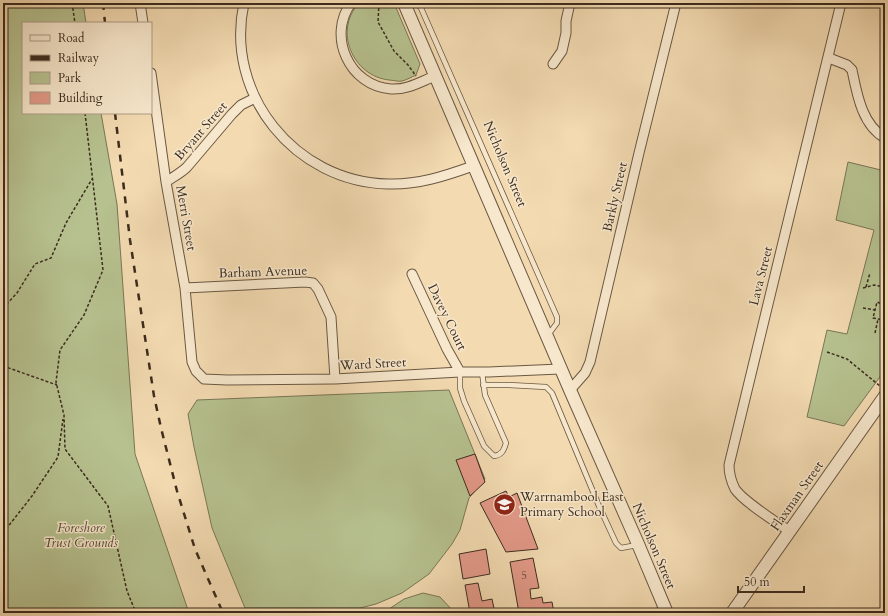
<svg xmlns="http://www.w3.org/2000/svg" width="888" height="616" viewBox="0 0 888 616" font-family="Cardo,serif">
  <rect width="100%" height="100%" fill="#f3dab1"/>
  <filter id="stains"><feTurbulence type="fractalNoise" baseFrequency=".005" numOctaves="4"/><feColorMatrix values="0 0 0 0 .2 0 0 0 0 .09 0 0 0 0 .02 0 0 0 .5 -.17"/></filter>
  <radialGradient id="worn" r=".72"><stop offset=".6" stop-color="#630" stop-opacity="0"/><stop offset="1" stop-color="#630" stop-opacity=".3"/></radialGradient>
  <path fill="#b6c18f" stroke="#797656" d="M 3,3 L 83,3 L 86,23 L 23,23 L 23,113 L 101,113 L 117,204 L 135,454 L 189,613 L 3,613 Z
    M 359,3 L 394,3 L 420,64 L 416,75 C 412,77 406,80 402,81 C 398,82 393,80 389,80 C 353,76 333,31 359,3 Z
    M 848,162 L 885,171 L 885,370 L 844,426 L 807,417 L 827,330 L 847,334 L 874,230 L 836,220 Z
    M 449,390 L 485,479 L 469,498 L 460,530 L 452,544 L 429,574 L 402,593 L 376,604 L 360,608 L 245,608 L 212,528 L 194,447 L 188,414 L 197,400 Z
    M 423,593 L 440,597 L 455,613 L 385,613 L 386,611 L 404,599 Z"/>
  <path fill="#e39988" stroke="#3c2c1e" d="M 475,454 L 485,482 L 470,496 L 456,460 Z
    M 506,491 L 509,497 L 517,493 L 538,549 L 506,552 L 480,503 Z
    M 486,549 L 490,574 L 463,579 L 459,554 Z
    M 533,558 L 539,588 L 530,589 L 531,599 L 542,597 L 543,603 L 552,602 L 554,613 L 519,613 L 510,562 Z
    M 478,583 L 482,601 L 492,599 L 495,613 L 470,613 L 465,585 Z"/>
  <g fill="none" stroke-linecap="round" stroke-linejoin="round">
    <defs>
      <path id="service" d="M 416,3 L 421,8 L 557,317 L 557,323 L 548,335
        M 460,372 L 460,388 L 464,401 L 484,446 L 494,456 C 502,455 504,450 506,443 L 485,395 L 482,372
        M 483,385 L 509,385 L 546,387 L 552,393 L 599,506 L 616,543 L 621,548 L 637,545
        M 651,613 L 664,608"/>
      <path id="minor" d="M 140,3 L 143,23
        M 244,3 C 224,94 295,182 388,184 C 418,185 445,176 473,166
        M 351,3 C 327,36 349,86 391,89 C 407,90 420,82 435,76
        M 829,58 L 847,65 L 852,70 C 857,94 862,125 885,138
        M 553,64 L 562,51 L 566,33 L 566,21 L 570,3
        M 151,73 L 166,182 L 185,288 L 192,362 L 196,371 L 204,379 L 227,380 L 335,379 L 460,372 L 489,372 L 560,369
        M 166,182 C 173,177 181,173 187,167 L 232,114 L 241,105 L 255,98
        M 412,274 L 447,349 L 460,372
        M 185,288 L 305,282 L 313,283 L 318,289 L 331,317 L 335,379
        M 570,390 L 585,373 L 590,362 L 639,153 L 676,3
        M 789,531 C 775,521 744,502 735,489 C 731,481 729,474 729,465 L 841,3"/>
      <path id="tertiary" d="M 404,3 L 570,390 L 638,544 L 667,613
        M 732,613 L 885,396"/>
    </defs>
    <use href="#service" stroke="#6a5843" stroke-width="6"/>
    <use href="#minor" stroke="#6a5843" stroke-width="11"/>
    <use href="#tertiary" stroke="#6a5843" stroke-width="14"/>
    <path stroke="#3c2c1e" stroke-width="1.5" stroke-dasharray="3 2" stroke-linecap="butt" d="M 72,3 L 75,23
      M 379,3 L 378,22 L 394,51 L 408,65 L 416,76
      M 85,113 L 103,270 L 84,315 L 60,350 L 56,382 L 64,415 L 65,449 L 108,506 L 127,591 L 136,613
      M 866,287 L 870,273
      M 863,288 L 874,285 L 885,287
      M 882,304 L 885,292
      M 885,305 L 877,302 L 873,318 L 883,320 L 885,312
      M 3,308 L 17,293 L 35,264 L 51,258 L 66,223 L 92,179
      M 863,308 L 875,310
      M 875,333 L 878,319
      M 827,352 L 847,359 L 880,386
      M 3,366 L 57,385
      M 3,533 L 32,496 L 58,457 L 63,419"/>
    <use href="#service" stroke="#f7e7cc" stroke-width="4.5"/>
    <use href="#minor" stroke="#f7e7cc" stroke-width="9"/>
    <use href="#tertiary" stroke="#f7e7cc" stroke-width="12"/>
    <path stroke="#3c2c1e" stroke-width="2.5" stroke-dasharray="7 7" stroke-linecap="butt" d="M 103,3 L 105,23
      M 115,113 L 130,240 L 154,396 L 161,428 L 177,491 L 195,549 L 223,613"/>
  </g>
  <defs>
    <symbol id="school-disc" viewBox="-11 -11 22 22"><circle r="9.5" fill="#8f2418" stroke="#f7e7cc"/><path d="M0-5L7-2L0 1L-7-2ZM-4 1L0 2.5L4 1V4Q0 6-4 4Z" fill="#fff"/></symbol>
  </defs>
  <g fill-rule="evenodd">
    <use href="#school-disc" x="492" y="492" width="25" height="25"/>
  </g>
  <g text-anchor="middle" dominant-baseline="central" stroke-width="3" stroke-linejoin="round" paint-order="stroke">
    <g font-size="11" fill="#664738">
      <text x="524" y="575">5</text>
    </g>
    <g font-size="13" fill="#3c2c1e" stroke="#f7e7cc">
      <text transform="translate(201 131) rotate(-49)">Bryant Street</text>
      <text transform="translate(505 164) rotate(67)">Nicholson Street</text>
      <text transform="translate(615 197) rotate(-77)">Barkly Street</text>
      <text transform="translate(186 218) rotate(80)">Merri Street</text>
      <text transform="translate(263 272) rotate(-2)">Barham Avenue</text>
      <text transform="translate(761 276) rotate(-76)">Lava Street</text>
      <text transform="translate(447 317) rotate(64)">Davey Court</text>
      <text transform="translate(373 364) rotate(-3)">Ward Street</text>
      <text transform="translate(797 496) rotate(-55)">Flaxman Street</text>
      <text transform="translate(654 546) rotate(67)">Nicholson Street</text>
    </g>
    <g font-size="13" fill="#3c2c1e" stroke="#f7e7cc" text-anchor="start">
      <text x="520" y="497">Warrnambool East<tspan x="520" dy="15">Primary School</tspan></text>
    </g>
    <g font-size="13" font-style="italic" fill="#544a35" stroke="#f7e7cc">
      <text x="81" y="528">Foreshore<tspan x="81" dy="15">Trust Grounds</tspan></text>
    </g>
  </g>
  <rect width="888" height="616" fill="none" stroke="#f3dab1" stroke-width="16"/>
  <rect x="4" y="4" width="880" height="608" fill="none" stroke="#3c2c1e" stroke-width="2"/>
  <rect x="8" y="8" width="872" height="600" fill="none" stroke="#3c2c1e"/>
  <rect x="22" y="22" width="130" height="92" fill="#f7e7cc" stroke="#ac9c86"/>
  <rect x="30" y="35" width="20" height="6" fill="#f7e7cc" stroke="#ac9c86"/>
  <text x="58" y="42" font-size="12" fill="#3c2c1e">Road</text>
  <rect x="30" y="55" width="20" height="6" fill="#3c2c1e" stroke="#ac9c86"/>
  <text x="58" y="62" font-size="12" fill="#3c2c1e">Railway</text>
  <rect x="30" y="72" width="20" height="12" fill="#b6c18f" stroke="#ac9c86"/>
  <text x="58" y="82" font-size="12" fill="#3c2c1e">Park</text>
  <rect x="30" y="92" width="20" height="12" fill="#e39988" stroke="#ac9c86"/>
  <text x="58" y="102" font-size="12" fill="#3c2c1e">Building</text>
  <path d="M738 586v6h66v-6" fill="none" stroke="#3c2c1e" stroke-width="2"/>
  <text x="744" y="586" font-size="12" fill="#3c2c1e" stroke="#f7e7cc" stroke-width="3" paint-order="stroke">50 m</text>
  <rect width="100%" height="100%" filter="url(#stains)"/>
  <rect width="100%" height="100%" fill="url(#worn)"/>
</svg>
